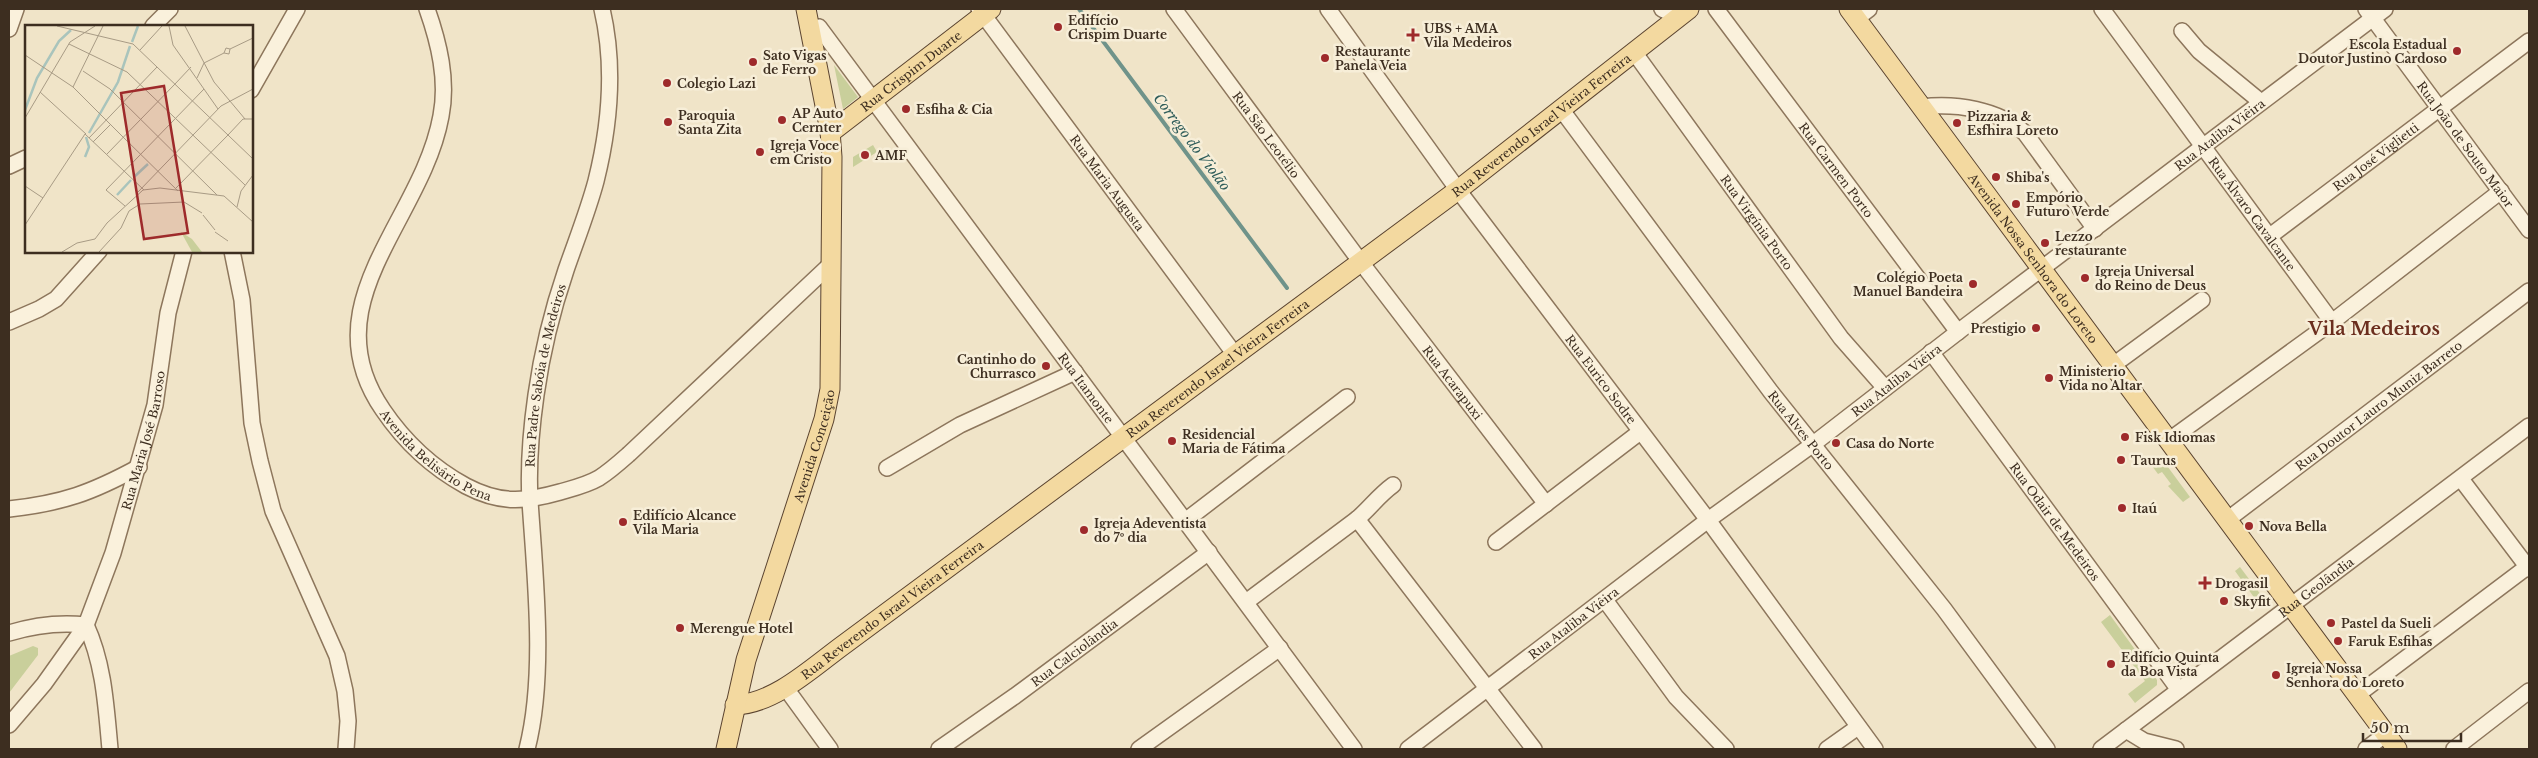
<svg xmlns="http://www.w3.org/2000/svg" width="2538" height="758" viewBox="0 0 2538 758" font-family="'Libre Baskerville',serif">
  <rect width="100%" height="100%" fill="#f0e4c8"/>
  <path fill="#c9cf9b" d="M 834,65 L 858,97 L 843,109 Z
    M 873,145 L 877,152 L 853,167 L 853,157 Z
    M 2162,459 L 2190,497 L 2183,502 L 2168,486 L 2171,484 L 2162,472 L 2158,474 L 2152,466 Z
    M 2240,567 L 2267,603 L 2261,607 L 2235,571 Z
    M 2110,615 L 2157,680 L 2157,685 L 2135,703 L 2128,694 L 2145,681 L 2101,622 Z
    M 33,646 L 38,648 L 38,655 L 9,693 L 9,656 Z"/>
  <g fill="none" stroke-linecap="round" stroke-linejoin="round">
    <path stroke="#6f938a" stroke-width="4" d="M 1079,9 L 1287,288"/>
    <defs>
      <g id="minor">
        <path id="s1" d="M 427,9 C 439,43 448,80 441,116 C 422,221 309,303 383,410 C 404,441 433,468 466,486 C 500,504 525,502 560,492 C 574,488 587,485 599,478 C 610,471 620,462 629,454 L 832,263"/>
        <path id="s2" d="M 979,9 L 1236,356"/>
        <path id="s3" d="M 1174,9 L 1360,261 L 1546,504"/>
        <path id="s4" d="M 1328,9 L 1458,190 L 1708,520 L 1875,749"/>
        <path d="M 1662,9 L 1678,17"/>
        <path id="s5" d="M 1716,9 L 1958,332"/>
        <path id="s6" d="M 2102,9 L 2332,322"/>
        <path id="s7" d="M 2366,9 L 2529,230"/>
        <path d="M 1856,19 L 1869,9"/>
        <path d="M 153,26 L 170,9"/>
        <path id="s8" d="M 819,27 L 1354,749"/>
        <path d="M 9,29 L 16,9"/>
        <path d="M 2182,31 L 2199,51 L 2261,102"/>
        <path id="s9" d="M 1634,52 L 1841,338 L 1885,388"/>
        <path d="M 251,90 L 297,9"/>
        <path d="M 1921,107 C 1957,103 1997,109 2025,133 L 2095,229"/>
        <path id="s10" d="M 1561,109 L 1771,392 L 1944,609 L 2047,749"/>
        <path d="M 9,166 L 26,158"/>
        <path id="s11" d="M 2270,236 L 2529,41"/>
        <path d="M 232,251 L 242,300 L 252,423 L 260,461 L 273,511 L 337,656 L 345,691 L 348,721 L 346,749"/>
        <path d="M 9,322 L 39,309 L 56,299 L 99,251"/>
        <path id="s12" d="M 1931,352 L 2179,690"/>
        <path d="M 2112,366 L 2202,300"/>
        <path d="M 2168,441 L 2332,322 L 2501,191"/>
        <path d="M 887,468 L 960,425 L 1075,372"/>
        <path d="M 2461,479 L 2529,569"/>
        <path d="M 9,509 C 63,503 91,493 139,467"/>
        <path d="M 1357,519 L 1534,749"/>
        <path id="s13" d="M 2227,520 L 2529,291"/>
        <path d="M 1185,521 L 1347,397"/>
        <path d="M 1496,542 L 1640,432"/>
        <path d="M 1605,600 L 1676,697 L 1726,749"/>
        <path d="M 1246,602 L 1357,519 C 1371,507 1378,496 1393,485"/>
        <path d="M 86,625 C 104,664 106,706 110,749"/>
        <path d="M 9,633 C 35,625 59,622 86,625"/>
        <path d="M 785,687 L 830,749"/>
        <path d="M 2357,695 L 2527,567"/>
        <path id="s14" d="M 9,725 L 44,684 L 86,625 L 113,553 L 155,405 L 168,313 L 184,251"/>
        <path d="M 2126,730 L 2144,741 L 2176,749"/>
        <path id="s15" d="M 527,749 C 546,675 535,577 530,501 C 528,466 531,430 536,395 C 542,352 552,311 566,270 C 576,241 588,211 596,181 C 610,125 615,65 602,9"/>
        <path id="s16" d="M 939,749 L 1015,696 L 1209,552"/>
        <path d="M 1139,749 L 1280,648"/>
        <path id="s17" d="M 1408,749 L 1708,520 L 1812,445 L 1967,325 L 2385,9"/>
        <path d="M 1827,749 L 1858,727"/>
        <path id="s18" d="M 2101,749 L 2529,426"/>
        <path d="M 2366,749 L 2386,734"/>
        <path d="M 2454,749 L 2529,691"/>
      </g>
      <g id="major">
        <path id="s19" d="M 1849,9 L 2397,749"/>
        <path id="s20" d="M 830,133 L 991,9"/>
        <path id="s21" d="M 735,705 C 775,704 814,666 846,643 L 1458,190 L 1689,9"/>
        <path id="s22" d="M 726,749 L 746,660 L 824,419 L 830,389 L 832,157 L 830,131 L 806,9"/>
      </g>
    </defs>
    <use href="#minor" stroke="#8d765c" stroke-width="18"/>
    <use href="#major" stroke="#5b4430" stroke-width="21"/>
    <use href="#minor" stroke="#faf1dc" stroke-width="15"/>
    <use href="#major" stroke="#f3d9a0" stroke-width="19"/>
  </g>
  <g fill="#9e2a2b" stroke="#f7eed8" stroke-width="2">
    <circle cx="1058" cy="27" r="5"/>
    <path d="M1410.5 27.5h5v5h5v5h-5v5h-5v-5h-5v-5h5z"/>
    <circle cx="2457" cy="51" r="5"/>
    <circle cx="1325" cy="58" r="5"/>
    <circle cx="753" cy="62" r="5"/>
    <circle cx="667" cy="83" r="5"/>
    <circle cx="906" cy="109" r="5"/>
    <circle cx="782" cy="120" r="5"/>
    <circle cx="668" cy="122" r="5"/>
    <circle cx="1957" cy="123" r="5"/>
    <circle cx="760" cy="152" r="5"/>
    <circle cx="865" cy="155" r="5"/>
    <circle cx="1996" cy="177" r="5"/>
    <circle cx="2016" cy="204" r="5"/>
    <circle cx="2045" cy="243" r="5"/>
    <circle cx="2085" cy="278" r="5"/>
    <circle cx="1973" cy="284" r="5"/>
    <circle cx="2036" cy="328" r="5"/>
    <circle cx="1046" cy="366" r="5"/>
    <circle cx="2049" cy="378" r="5"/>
    <circle cx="2125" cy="437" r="5"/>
    <circle cx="1172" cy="441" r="5"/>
    <circle cx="1836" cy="443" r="5"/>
    <circle cx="2121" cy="460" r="5"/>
    <circle cx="2122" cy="508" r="5"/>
    <circle cx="623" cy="522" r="5"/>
    <circle cx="2249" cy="526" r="5"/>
    <circle cx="1084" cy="530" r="5"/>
    <path d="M2202.5 575.5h5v5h5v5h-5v5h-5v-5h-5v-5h5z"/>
    <circle cx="2224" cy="601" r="5"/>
    <circle cx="2331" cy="623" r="5"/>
    <circle cx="680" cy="628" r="5"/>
    <circle cx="2338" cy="641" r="5"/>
    <circle cx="2111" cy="664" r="5"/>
    <circle cx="2276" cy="675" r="5"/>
  </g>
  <g text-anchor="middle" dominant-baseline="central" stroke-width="5" stroke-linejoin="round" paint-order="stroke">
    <g font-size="12" font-weight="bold" fill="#3d2e20" stroke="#f7eed8" text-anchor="start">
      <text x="1068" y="20">Edifício<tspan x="1068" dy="14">Crispim Duarte</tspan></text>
      <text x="1424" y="28">UBS + AMA<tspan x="1424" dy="14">Vila Medeiros</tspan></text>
      <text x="2447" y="44" text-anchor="end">Escola Estadual<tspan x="2447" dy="14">Doutor Justino Cardoso</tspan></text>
      <text x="1335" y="51">Restaurante<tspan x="1335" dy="14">Panela Veia</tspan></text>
      <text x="763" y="55">Sato Vigas<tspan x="763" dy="14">de Ferro</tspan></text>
      <text x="677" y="83">Colegio Lazi</text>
      <text x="916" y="109">Esfiha &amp; Cia</text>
      <text x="792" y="113">AP Auto<tspan x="792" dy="14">Cernter</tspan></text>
      <text x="678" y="115">Paroquia<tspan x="678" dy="14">Santa Zita</tspan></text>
      <text x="1967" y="116">Pizzaria &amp;<tspan x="1967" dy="14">Esfhira Loreto</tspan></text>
      <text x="770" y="145">Igreja Voce<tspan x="770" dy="14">em Cristo</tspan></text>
      <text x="875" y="155">AMF</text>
      <text x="2006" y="177">Shiba's</text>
      <text x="2026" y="197">Empório<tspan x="2026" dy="14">Futuro Verde</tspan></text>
      <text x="2055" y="236">Lezzo<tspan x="2055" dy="14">restaurante</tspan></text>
      <text x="2095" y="271">Igreja Universal<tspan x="2095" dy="14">do Reino de Deus</tspan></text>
      <text x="1963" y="277" text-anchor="end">Colégio Poeta<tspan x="1963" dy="14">Manuel Bandeira</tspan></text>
      <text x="2026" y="328" text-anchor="end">Prestigio</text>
      <text x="1036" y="359" text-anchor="end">Cantinho do<tspan x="1036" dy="14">Churrasco</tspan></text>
      <text x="2059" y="371">Ministerio<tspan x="2059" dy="14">Vida no Altar</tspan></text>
      <text x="1182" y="434">Residencial<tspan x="1182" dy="14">Maria de Fátima</tspan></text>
      <text x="2135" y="437">Fisk Idiomas</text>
      <text x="1846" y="443">Casa do Norte</text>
      <text x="2131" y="460">Taurus</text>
      <text x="2132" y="508">Itaú</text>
      <text x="633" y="515">Edifício Alcance<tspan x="633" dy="14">Vila Maria</tspan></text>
      <text x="1094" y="523">Igreja Adeventista<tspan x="1094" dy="14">do 7º dia</tspan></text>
      <text x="2259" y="526">Nova Bella</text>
      <text x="2215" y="583">Drogasil</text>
      <text x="2234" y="601">Skyfit</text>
      <text x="2341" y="623">Pastel da Sueli</text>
      <text x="690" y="628">Merengue Hotel</text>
      <text x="2348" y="641">Faruk Esfihas</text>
      <text x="2121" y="657">Edifício Quinta<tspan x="2121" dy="14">da Boa Vista</tspan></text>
      <text x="2286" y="668">Igreja Nossa<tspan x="2286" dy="14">Senhora do Loreto</tspan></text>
    </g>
    <g font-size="12" fill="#3d2e20" stroke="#f7eed8">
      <text stroke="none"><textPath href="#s20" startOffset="102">Rua Crispim Duarte</textPath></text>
      <text stroke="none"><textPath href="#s21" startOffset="996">Rua Reverendo Israel Vieira Ferreira</textPath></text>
      <text stroke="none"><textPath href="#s17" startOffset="1018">Rua Ataliba Viêira</textPath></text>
      <text stroke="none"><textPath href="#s3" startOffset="156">Rua São Leotélio</textPath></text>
      <text stroke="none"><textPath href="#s7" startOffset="168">Rua João de Souto Maior</textPath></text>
      <text stroke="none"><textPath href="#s11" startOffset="132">Rua José Viglietti</textPath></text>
      <text stroke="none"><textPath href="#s5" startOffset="201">Rua Carmen Porto</textPath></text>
      <text stroke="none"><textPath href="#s2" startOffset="216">Rua Maria Augusta</textPath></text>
      <text stroke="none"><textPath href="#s6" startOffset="254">Rua Álvaro Cavalcante</textPath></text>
      <text stroke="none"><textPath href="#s9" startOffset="210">Rua Virgínia Porto</textPath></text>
      <text stroke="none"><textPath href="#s19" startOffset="310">Avenida Nossa Senhora do Loreto</textPath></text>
      <text stroke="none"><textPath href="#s21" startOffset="591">Rua Reverendo Israel Vieira Ferreira</textPath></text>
      <text stroke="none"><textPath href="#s15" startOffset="376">Rua Padre Sabóia de Medeiros</textPath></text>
      <text stroke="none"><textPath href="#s17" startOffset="612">Rua Ataliba Viêira</textPath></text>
      <text stroke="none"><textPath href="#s4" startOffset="460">Rua Eurico Sodre</textPath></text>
      <text stroke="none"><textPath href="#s3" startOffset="466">Rua Acarapuxi</textPath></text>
      <text stroke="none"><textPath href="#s8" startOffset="449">Rua Itamonte</textPath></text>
      <text stroke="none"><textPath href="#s13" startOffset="190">Rua Doutor Lauro Muniz Barreto</textPath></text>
      <text stroke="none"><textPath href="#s10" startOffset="401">Rua Alves Porto</textPath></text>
      <text stroke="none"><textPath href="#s14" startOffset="320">Rua Maria José Barroso</textPath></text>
      <text stroke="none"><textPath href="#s22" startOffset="316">Avenida Conceição</textPath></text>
      <text stroke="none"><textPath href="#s1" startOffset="496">Avenida Belisário Pena</textPath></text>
      <text stroke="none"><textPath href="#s12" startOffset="210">Rua Odair de Medeiros</textPath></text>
      <text stroke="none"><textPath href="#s18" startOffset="269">Rua Geolândia</textPath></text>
      <text stroke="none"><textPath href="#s21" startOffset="186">Rua Reverendo Israel Vieira Ferreira</textPath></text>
      <text stroke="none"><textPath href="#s17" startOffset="208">Rua Ataliba Viêira</textPath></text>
      <text stroke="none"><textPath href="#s16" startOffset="166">Rua Calciolândia</textPath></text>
    </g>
    <g font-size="14" font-style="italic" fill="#2f5d5a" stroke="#f7eed8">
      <text transform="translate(1192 142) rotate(53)">Corrego do Violão</text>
    </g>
    <g font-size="18" font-weight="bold" fill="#6b2e1e" stroke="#f7eed8">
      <text x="2374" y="329">Vila Medeiros</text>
    </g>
  </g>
  <g transform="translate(25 25)">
    <rect width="228" height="228" fill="#f0e4c8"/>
    <path d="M 156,207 L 167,214 L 177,227 L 167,227 Z" fill="#c9cf9b"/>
    <path fill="none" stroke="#a9c4bc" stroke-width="2.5" d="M 107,17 L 113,1M 0,85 L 12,53 L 34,16 L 46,5M 64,108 L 93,57 L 105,21M 60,132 L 64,122 L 61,112M 109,152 L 123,139M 92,170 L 106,155"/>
    <path fill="none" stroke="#a89b85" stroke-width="1" d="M 32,1 L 108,19 L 228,134M 144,1 L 148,20 L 193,84M 160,1 L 189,57 L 220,94M 44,19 L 102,47 L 220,160M 115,25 L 137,1M 199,28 L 201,23 L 205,24 L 228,13M 0,30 L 48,62 L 98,112M 58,46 L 85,64 L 192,170M 172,53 L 179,38 L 199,28 L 204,29 L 205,24M 150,59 L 166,42M 48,62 L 78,1M 15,67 L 61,109M 0,93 L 45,17 L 70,1M 203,110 L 218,94 L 228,94M 98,112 L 153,166M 64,113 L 132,42M 68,117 L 86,99M 82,129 L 150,59M 0,161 L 18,173M 151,163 L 203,110M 113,167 L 196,81 L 228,64M 100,181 L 81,165 L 179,64M 212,182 L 216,166 L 228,150M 178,190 L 190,205M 0,200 L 60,109 L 119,165M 190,207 L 203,216M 37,227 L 52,218 L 70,214 L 82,198 L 118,165 L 135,163 L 199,171 L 228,197M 74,227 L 96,203 L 104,186 L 115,179 L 159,177 L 177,188"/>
    <path fill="#9e2a2b" fill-opacity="0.15" stroke="#9e2a2b" stroke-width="2.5" d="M 139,61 L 163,208 L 119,214 L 96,68 Z"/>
    <rect width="228" height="228" fill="none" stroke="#3d2e20" stroke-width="2.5"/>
  </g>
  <rect width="2538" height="758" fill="none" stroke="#3d2e20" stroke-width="20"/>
  <path d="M2363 733v8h98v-8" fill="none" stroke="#3d2e20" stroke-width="2.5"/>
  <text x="2370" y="733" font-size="15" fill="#3d2e20" stroke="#f7eed8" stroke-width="4" paint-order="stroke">50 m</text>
</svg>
